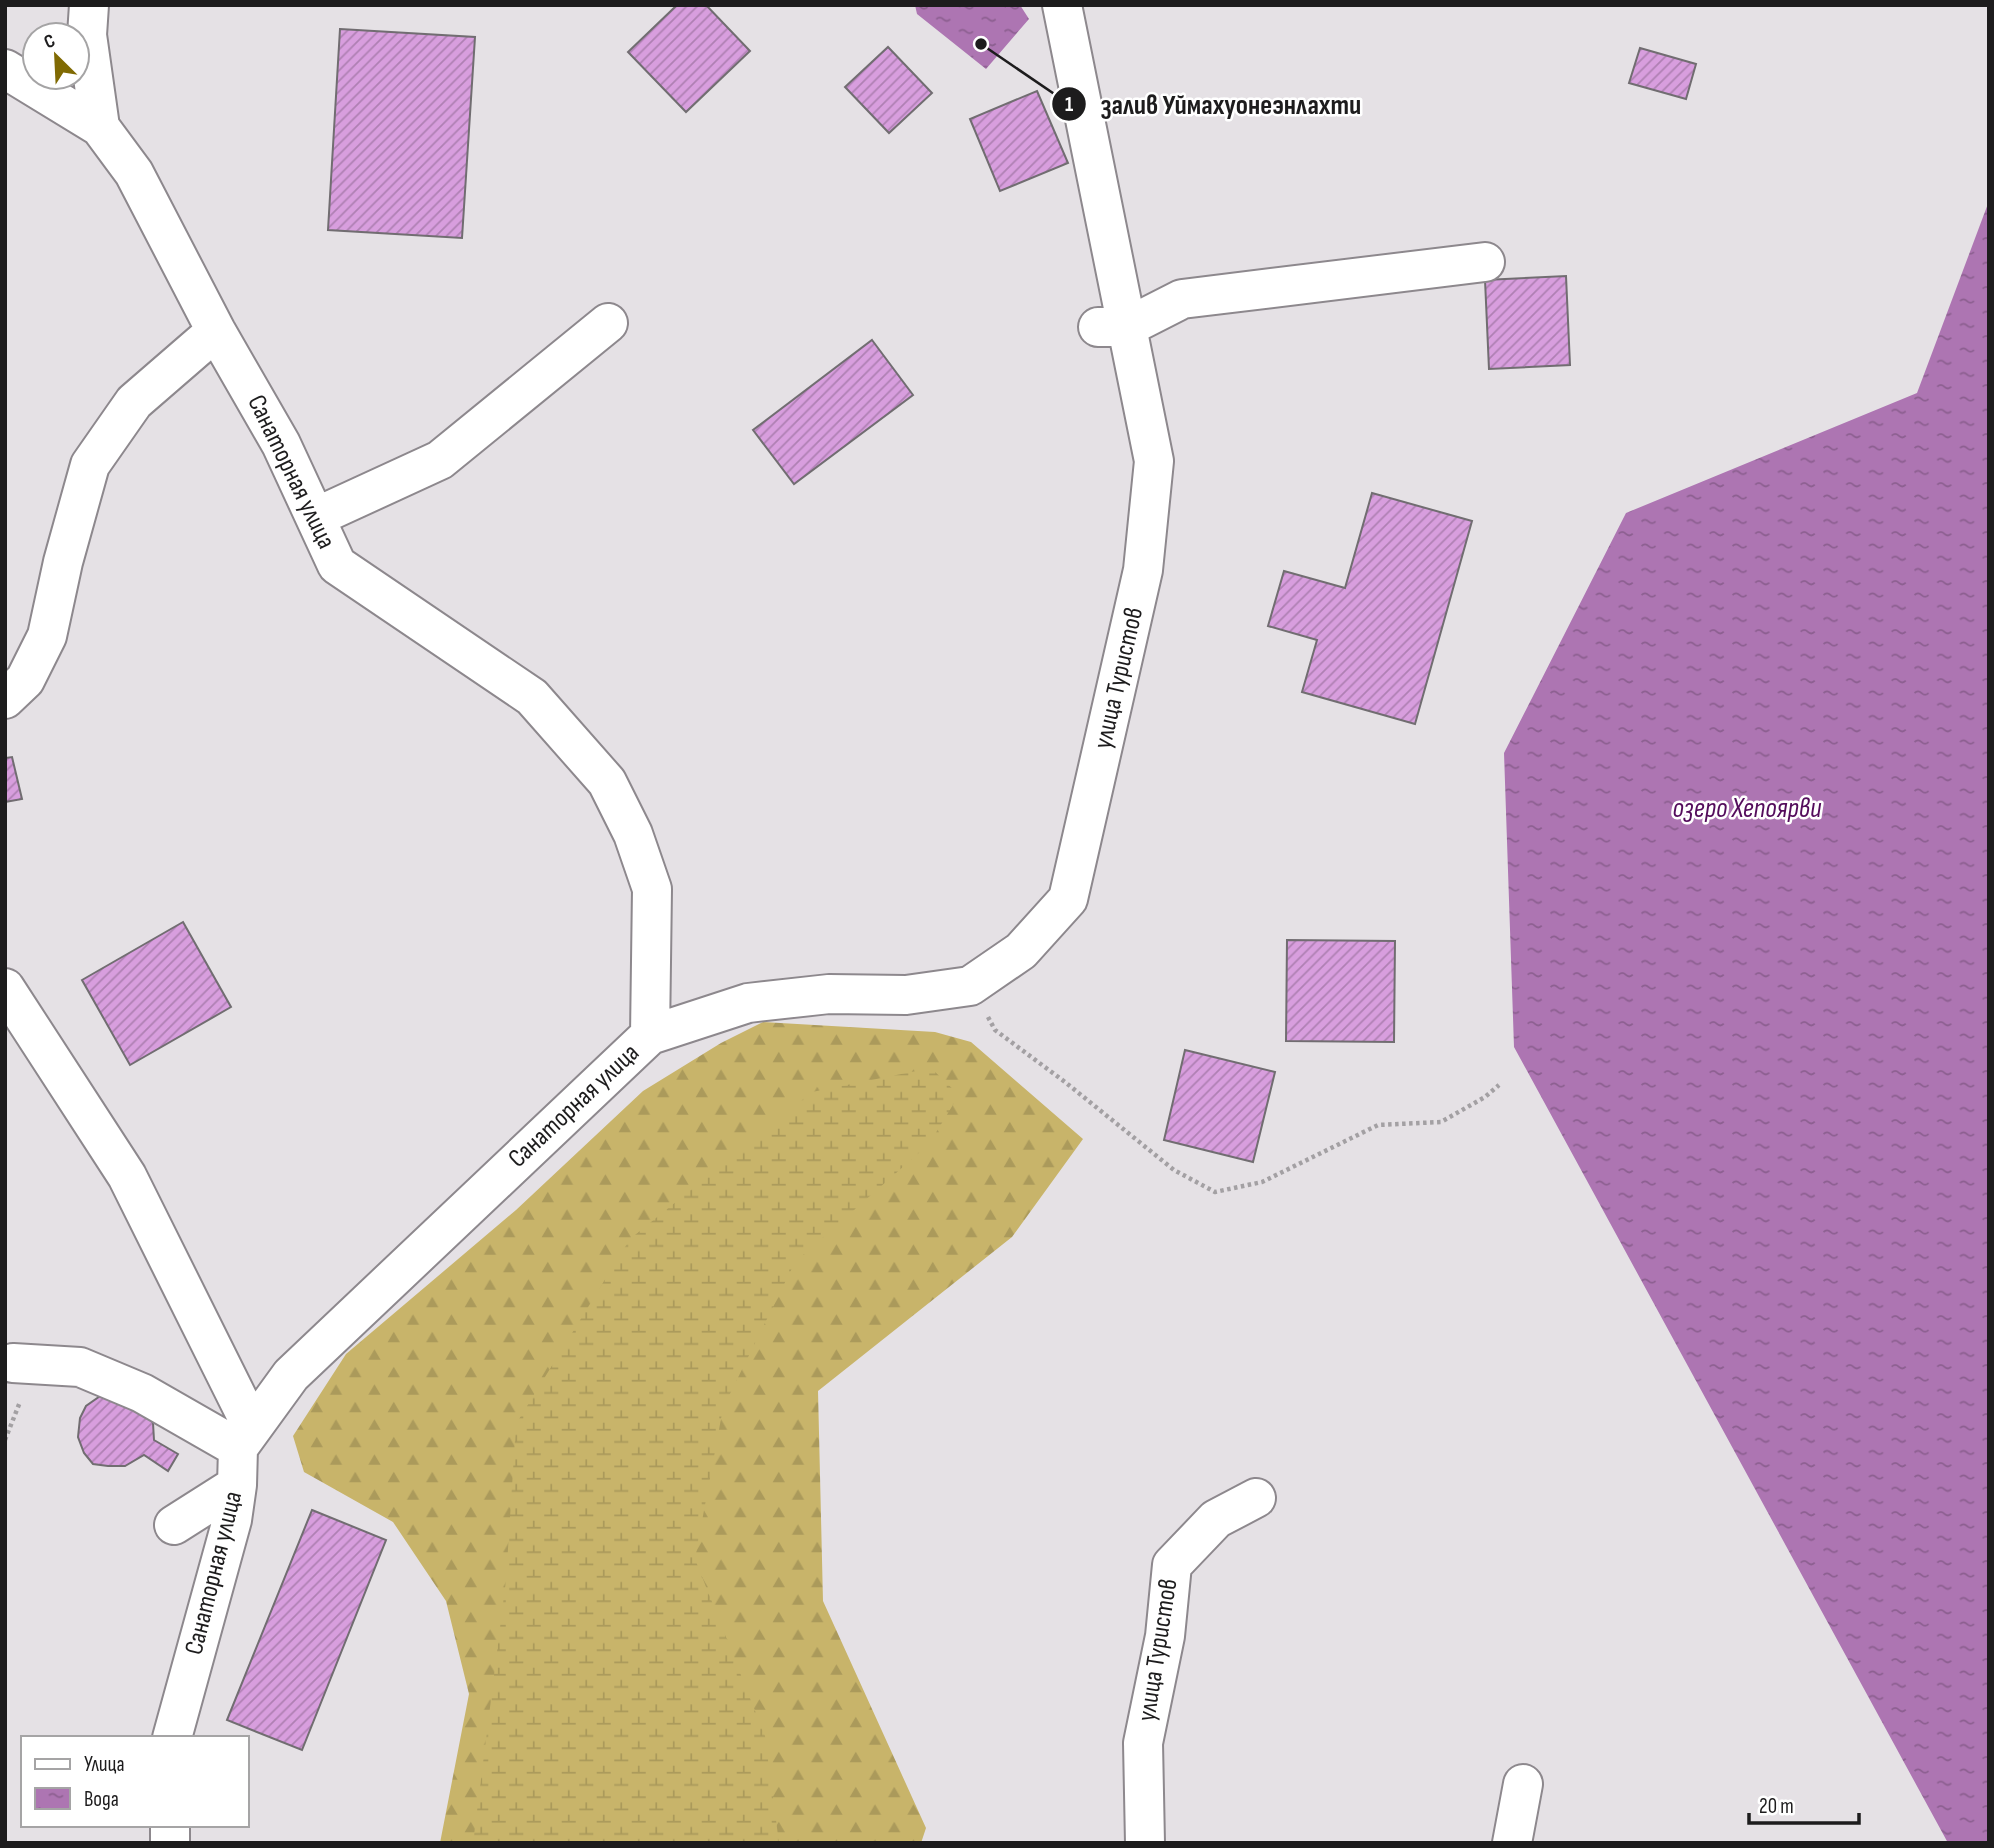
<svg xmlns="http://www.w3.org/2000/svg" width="1994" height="1848" viewBox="0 0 1994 1848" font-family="'Sofia Sans Condensed',sans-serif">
  <defs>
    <pattern id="forest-firs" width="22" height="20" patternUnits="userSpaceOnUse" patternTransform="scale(1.75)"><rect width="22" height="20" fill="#c8b46a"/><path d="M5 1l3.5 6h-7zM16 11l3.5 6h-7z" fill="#ab9a5b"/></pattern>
    <pattern id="wetland-marsh" width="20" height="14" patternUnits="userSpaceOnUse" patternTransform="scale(1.75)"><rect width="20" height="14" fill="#c8b46a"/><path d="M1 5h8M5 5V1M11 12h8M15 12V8" fill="none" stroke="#ab9a5b"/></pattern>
    <pattern id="water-ripples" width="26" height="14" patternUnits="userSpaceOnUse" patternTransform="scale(1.75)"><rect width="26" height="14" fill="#ad75b2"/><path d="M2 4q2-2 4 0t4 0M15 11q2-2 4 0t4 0" fill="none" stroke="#8c5f90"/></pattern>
    <pattern id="building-hatch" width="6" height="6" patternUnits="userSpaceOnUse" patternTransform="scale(1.75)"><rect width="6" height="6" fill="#d89ede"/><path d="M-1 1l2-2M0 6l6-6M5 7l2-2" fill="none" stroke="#af80b3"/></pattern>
  </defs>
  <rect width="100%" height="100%" fill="#e5e1e5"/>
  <path fill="url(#forest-firs)" d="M 763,1022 L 935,1032 L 971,1042 L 1083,1139 L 1012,1237 L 818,1391 L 823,1601 L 926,1828 L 921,1843 L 440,1843 L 469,1694 L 446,1601 L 393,1522 L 304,1472 L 293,1436 L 346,1354 L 516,1210 L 643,1091 L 721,1043 Z"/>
  <path fill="url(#wetland-marsh)" d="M 931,1068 L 959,1095 L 929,1144 L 795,1262 L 723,1408 L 695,1559 L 765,1736 L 779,1843 L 473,1843 L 506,1580 L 516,1424 L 630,1239 L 812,1092 Z"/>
  <path fill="url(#water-ripples)" d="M 915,5 L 1020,5 L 1029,19 L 986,69 L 917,14 Z
    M 1989,201 L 1989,1843 L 1948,1843 L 1514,1047 L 1504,753 L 1626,513 L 1917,393 Z"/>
  <path fill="url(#building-hatch)" stroke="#716d71" stroke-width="2" d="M 677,5 L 706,5 L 750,51 L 686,112 L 628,52 Z
    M 340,29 L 475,37 L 462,238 L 328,230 Z
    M 888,47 L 932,93 L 889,133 L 845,87 Z
    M 1640,48 L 1696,64 L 1686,99 L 1629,83 Z
    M 1037,91 L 1068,163 L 1000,191 L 970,119 Z
    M 1566,276 L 1570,365 L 1489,369 L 1485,280 Z
    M 872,340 L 913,395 L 794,484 L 753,430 Z
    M 1372,493 L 1472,521 L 1415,724 L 1302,692 L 1317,640 L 1268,626 L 1284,571 L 1345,588 Z
    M 12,757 L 22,799 L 5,802 L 5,758 Z
    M 183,922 L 231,1007 L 130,1065 L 82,980 Z
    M 1287,940 L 1395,941 L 1394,1042 L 1286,1041 Z
    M 1185,1050 L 1275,1072 L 1253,1162 L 1164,1140 Z
    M 103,1394 L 143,1403 L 153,1423 L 154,1440 L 178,1454 L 168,1471 L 144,1455 L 125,1466 L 108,1466 L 93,1464 L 84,1453 L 78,1437 L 80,1418 L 86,1406 Z
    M 312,1510 L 386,1540 L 302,1750 L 227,1720 Z"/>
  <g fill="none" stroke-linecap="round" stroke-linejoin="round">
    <defs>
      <path id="minor" d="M 89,5 L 87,35 L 100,127
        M 5,69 L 100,127 L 134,173 L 216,331 L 281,444 L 337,565 L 532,697 L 607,782 L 633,834 L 652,889 L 650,1035 L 291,1375 L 238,1448 L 237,1485 L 232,1520 L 172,1738
        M 1098,327 L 1127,327 L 1182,299 L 1485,262
        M 316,517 L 440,460 L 608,323
        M 5,699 L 25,680 L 47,636 L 63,562 L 90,465 L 134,402 L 216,331
        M 5,988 L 127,1176 L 252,1427
        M 650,1035 L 748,1003 L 829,994 L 906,995 L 970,986 L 1021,951 L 1068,899 L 1143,570 L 1154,461 L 1062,5
        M 13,1363 L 80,1367 L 142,1393 L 238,1448
        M 174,1525 L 237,1485
        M 170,1825 L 170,1843
        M 1145,1843 L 1143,1743 L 1165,1636 L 1172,1565 L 1216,1519 L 1256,1498
        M 1512,1843 L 1523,1784"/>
    </defs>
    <use href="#minor" stroke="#8d888d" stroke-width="42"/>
    <path stroke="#a3a0a3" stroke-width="4.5" stroke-dasharray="3.5 3.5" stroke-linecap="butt" d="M 988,1017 L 995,1030 L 1065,1082 L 1174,1170 L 1215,1192 L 1262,1182 L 1378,1125 L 1441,1122 L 1485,1097 L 1499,1085
      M 5,1440 L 20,1402"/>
    <use href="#minor" stroke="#fff" stroke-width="38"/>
  </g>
  <g text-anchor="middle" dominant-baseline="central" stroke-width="5" stroke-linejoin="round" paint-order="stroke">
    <g font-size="26" fill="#1d1c1d" stroke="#fff">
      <text transform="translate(291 472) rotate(64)">Санаторная улица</text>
      <text transform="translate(1119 678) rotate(-77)">улица Туристов</text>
      <text transform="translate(574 1106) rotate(-43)">Санаторная улица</text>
      <text transform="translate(214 1573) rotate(-76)">Санаторная улица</text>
      <text transform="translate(1158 1650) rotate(-81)">улица Туристов</text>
    </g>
    <g font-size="28" font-style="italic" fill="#540d5c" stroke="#fff">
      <text x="1747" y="808">озеро Хепоярви</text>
    </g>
  </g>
  <path fill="none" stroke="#1d1c1d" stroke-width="2.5" d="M981 44L1069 104"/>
  <g fill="#1d1c1d" stroke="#fff" stroke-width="2.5">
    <circle cx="981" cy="44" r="7"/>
    <circle cx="1069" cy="104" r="18"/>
  </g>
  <g font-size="21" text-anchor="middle" font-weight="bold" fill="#fff">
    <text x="1069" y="111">1</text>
  </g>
  <g font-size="28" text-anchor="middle" font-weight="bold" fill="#1d1c1d" stroke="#fff" stroke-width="5" stroke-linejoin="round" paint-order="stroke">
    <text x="1231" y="114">залив Уймахуонеэнлахти</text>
  </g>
  <rect width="1994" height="1848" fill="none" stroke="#1d1c1d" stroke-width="14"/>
  <rect x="21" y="1736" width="228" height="91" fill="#ffffff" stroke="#a5a4a5" stroke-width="2"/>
  <rect x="35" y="1759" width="35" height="10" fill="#ffffff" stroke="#a5a4a5" stroke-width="2"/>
  <text x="84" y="1771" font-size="21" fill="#1d1c1d">Улица</text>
  <rect x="35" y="1788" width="35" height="21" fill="url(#water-ripples)" stroke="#a5a4a5" stroke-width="2"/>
  <text x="84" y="1806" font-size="21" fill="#1d1c1d">Вода</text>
  <g transform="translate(56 56) rotate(336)"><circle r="33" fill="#ffffff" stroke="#a5a4a5" stroke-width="2"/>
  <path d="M0-5L12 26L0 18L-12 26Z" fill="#806a03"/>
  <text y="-10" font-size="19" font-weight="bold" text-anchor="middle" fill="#1d1c1d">С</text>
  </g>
  <path d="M1749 1813v10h110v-10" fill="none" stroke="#1d1c1d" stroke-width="3.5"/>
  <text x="1759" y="1813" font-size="21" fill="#1d1c1d" stroke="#ffffff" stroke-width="5" paint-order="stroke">20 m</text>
</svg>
